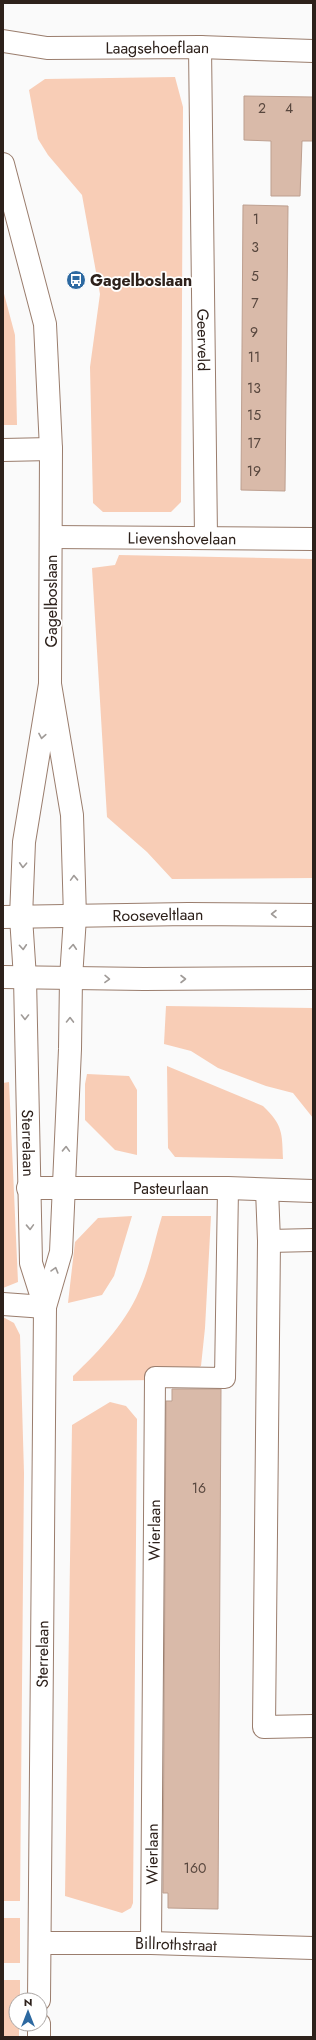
<svg xmlns="http://www.w3.org/2000/svg" width="316" height="2040" viewBox="0 0 316 2040" font-family="Jost,sans-serif">
  <rect width="100%" height="100%" fill="#fafafa"/>
  <path fill="#f8cdb6" d="M 175,77 L 183,107 L 181,502 L 171,512 L 103,512 L 93,503 L 90,367 L 100,294 L 82,195 L 48,155 L 38,139 L 29,90 L 45,79 Z
    M 3,290 L 15,335 L 17,425 L 3,425 Z
    M 119,555 L 313,559 L 313,878 L 172,879 L 147,852 L 107,817 L 92,568 L 115,565 Z
    M 166,1006 L 313,1008 L 313,1118 L 293,1093 L 266,1086 L 218,1068 L 191,1051 L 164,1044 Z
    M 167,1066 L 263,1106 C 283,1125 282,1133 283,1159 L 175,1157 L 168,1148 Z
    M 87,1074 L 129,1076 L 137,1090 L 137,1155 L 115,1150 L 85,1120 L 85,1084 Z
    M 9,1082 L 18,1282 L 3,1288 L 3,1083 Z
    M 132,1216 L 114,1276 L 102,1295 L 68,1303 L 75,1242 L 98,1218 Z
    M 162,1216 L 211,1216 L 205,1328 L 201,1366 L 183,1376 L 159,1380 L 73,1381 L 73,1376 C 101,1349 128,1321 142,1284 C 151,1262 155,1238 162,1216 Z
    M 3,1317 L 14,1323 L 20,1335 L 24,1473 L 20,1901 L 3,1901 Z
    M 110,1402 L 126,1406 L 137,1419 L 133,1903 L 131,1908 L 122,1913 L 65,1896 L 72,1425 Z
    M 3,1918 L 20,1918 L 20,1963 L 3,1963 Z
    M 3,1980 L 20,1980 L 20,2000 L 16,2000 L 16,2024 L 19,2024 L 19,2037 L 3,2037 Z"/>
  <path fill="#d9baa9" stroke="#bd9f8f" d="M 244,96 L 313,97 L 313,141 L 302,141 L 300,196 L 271,196 L 271,141 L 244,140 Z
    M 243,205 L 288,206 L 285,491 L 241,490 Z
    M 172,1389 L 221,1389 L 218,1909 L 168,1908 L 168,1893 L 163,1893 L 166,1401 L 172,1401 Z"/>
  <g fill="none" stroke-linecap="round" stroke-linejoin="round">
    <defs>
      <g id="pedestrian">
        <path id="s1" d="M 151,1943 L 155,1377 L 225,1378 L 228,1188"/>
      </g>
      <g id="minor">
        <path id="s2" d="M 3,41 L 47,48 L 200,47 L 313,51"/>
        <path id="s3" d="M 200,47 L 206,537"/>
        <path d="M 3,450 L 51,449"/>
        <path id="s4" d="M 51,537 L 313,539"/>
        <path id="s5" d="M 28,1188 L 228,1188 L 313,1191"/>
        <path d="M 267,1190 L 269,1241 L 264,1727 L 313,1726"/>
        <path d="M 269,1241 L 313,1240"/>
        <path d="M 3,1304 L 45,1307"/>
        <path id="s6" d="M 40,1943 L 151,1943 L 313,1948"/>
      </g>
      <g id="tertiary">
        <path id="s7" d="M 3,164 L 45,324 L 51,449 L 50,684 L 24,842 L 21,917 L 25,978 L 31,1263 L 45,1307"/>
        <path id="s8" d="M 39,2000 L 45,1307 L 61,1252 L 70,1049 L 71,978 L 75,917 L 72,815 L 50,684"/>
        <path d="M 39,2037 L 39,2024"/>
      </g>
      <g id="secondary">
        <path id="s9" d="M 3,917 L 188,914 L 313,915"/>
        <path d="M 3,977 L 144,979 L 313,978"/>
      </g>
    </defs>
    <use href="#pedestrian" stroke="#9a7d6d" stroke-width="22"/>
    <use href="#minor" stroke="#9a7d6d" stroke-width="24"/>
    <use href="#tertiary" stroke="#9a7d6d" stroke-width="24"/>
    <use href="#secondary" stroke="#9a7d6d" stroke-width="24"/>
    <use href="#pedestrian" stroke="#fff" stroke-width="20"/>
    <use href="#minor" stroke="#fff" stroke-width="22"/>
    <use href="#tertiary" stroke="#fff" stroke-width="22"/>
    <use href="#secondary" stroke="#fff" stroke-width="22"/>
  </g>
  <defs><path id="oneway-chevron" d="M-2-3.5L2.5 0L-2 3.5" fill="none" stroke-width="1.6" stroke-linecap="round" stroke-linejoin="round"/></defs>
  <g stroke="#a09b98">
    <use href="#oneway-chevron" transform="translate(42 736) rotate(100)"/>
    <use href="#oneway-chevron" transform="translate(23 865) rotate(93)"/>
    <use href="#oneway-chevron" transform="translate(74 878) rotate(-92)"/>
    <use href="#oneway-chevron" transform="translate(274 914) rotate(-180)"/>
    <use href="#oneway-chevron" transform="translate(23 947) rotate(86)"/>
    <use href="#oneway-chevron" transform="translate(73 947) rotate(-86)"/>
    <use href="#oneway-chevron" transform="translate(107 979) rotate(1)"/>
    <use href="#oneway-chevron" transform="translate(183 979)"/>
    <use href="#oneway-chevron" transform="translate(25 1017) rotate(90)"/>
    <use href="#oneway-chevron" transform="translate(70 1020) rotate(-89)"/>
    <use href="#oneway-chevron" transform="translate(66 1149) rotate(-88)"/>
    <use href="#oneway-chevron" transform="translate(30 1227) rotate(88)"/>
    <use href="#oneway-chevron" transform="translate(55 1270) rotate(-74)"/>
  </g>
  <defs>
    <symbol id="bus-disc" viewBox="-11 -11 22 22"><circle r="9.5" fill="#2d69a1" stroke="#fff"/><path d="M-5-6H5V4H4V6H2V4H-2V6H-4V4H-5ZM-3.5-4V0h7V-4ZM-3.5 1.2v1.5H-2V1.2ZM2 1.2v1.5H3.5V1.2Z" fill="#fff"/></symbol>
  </defs>
  <g fill-rule="evenodd">
    <use href="#bus-disc" x="65" y="269" width="22" height="22"/>
  </g>
  <g text-anchor="middle" dominant-baseline="central" stroke-width="3.5" stroke-linejoin="round" paint-order="stroke">
    <g font-size="14" fill="#58473e">
      <text x="262" y="108">2</text>
      <text x="289" y="108">4</text>
      <text x="256" y="219">1</text>
      <text x="255" y="247">3</text>
      <text x="255" y="276">5</text>
      <text x="255" y="303">7</text>
      <text x="254" y="332">9</text>
      <text x="254" y="357">11</text>
      <text x="254" y="388">13</text>
      <text x="254" y="415">15</text>
      <text x="254" y="443">17</text>
      <text x="254" y="471">19</text>
      <text x="199" y="1488">16</text>
      <text x="195" y="1868">160</text>
    </g>
    <g font-size="16" fill="#2d211b" stroke="#fff">
      <text stroke="none"><textPath href="#s2" startOffset="155">Laagsehoeflaan</textPath></text>
      <text stroke="none"><textPath href="#s3" startOffset="293">Geerveld</textPath></text>
      <text stroke="none"><textPath href="#s4" startOffset="131">Lievenshovelaan</textPath></text>
      <text transform="translate(51 601) rotate(-90)">Gagelboslaan</text>
      <text stroke="none"><textPath href="#s9" startOffset="155">Rooseveltlaan</textPath></text>
      <text stroke="none"><textPath href="#s7" startOffset="987">Sterrelaan</textPath></text>
      <text stroke="none"><textPath href="#s5" startOffset="143">Pasteurlaan</textPath></text>
      <text stroke="none"><textPath href="#s1" startOffset="413">Wierlaan</textPath></text>
      <text stroke="none"><textPath href="#s8" startOffset="346">Sterrelaan</textPath></text>
      <text stroke="none"><textPath href="#s1" startOffset="89">Wierlaan</textPath></text>
      <text stroke="none"><textPath href="#s6" startOffset="136">Billrothstraat</textPath></text>
    </g>
    <g font-size="16" font-weight="bold" fill="#2d211b" stroke="#fff" text-anchor="start">
      <text x="90" y="280">Gagelboslaan</text>
    </g>
  </g>
  <rect width="316" height="2040" fill="none" stroke="#2d211b" stroke-width="8"/>
  <g transform="translate(28 2012)"><circle r="19" fill="#ffffff" stroke="#aba6a4"/>
  <path d="M0-3L7 15L0 10L-7 15Z" fill="#2d69a1"/>
  <text y="-6" font-size="11" font-weight="bold" text-anchor="middle" fill="#2d211b">N</text>
  </g>
</svg>
